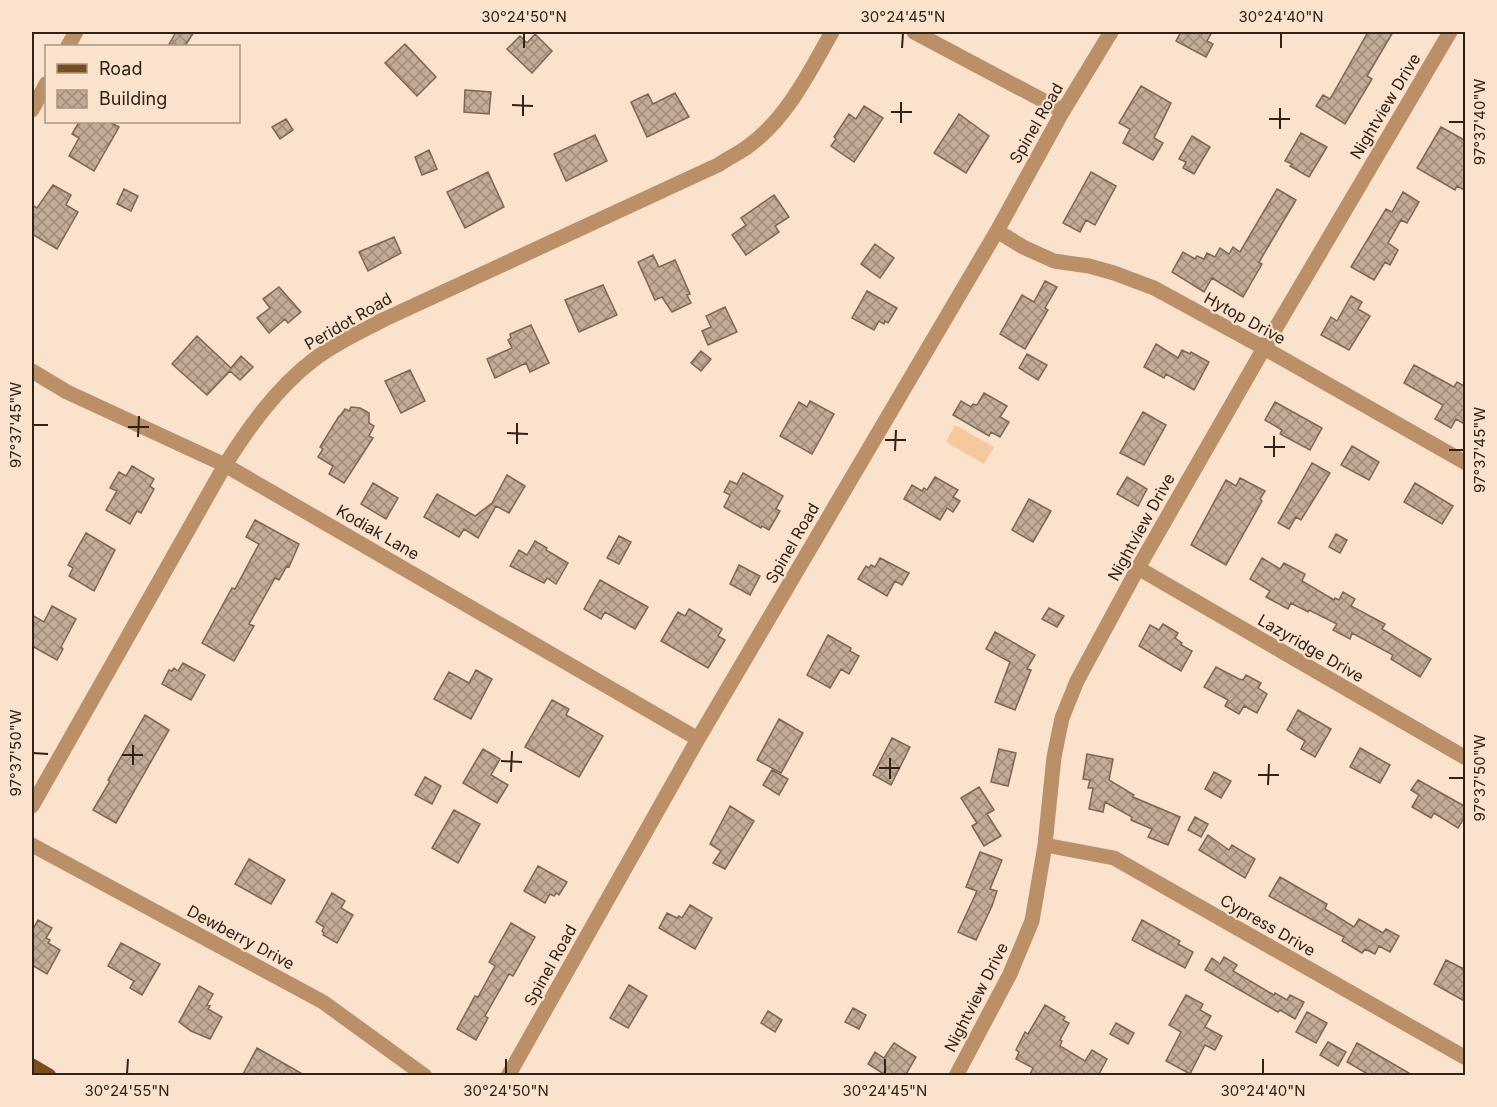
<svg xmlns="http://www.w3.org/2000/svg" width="1497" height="1107" viewBox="0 0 1497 1107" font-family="Inter,sans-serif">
  <defs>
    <pattern id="building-cross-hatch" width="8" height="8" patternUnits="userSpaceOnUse" patternTransform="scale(1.5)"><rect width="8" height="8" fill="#c2ab97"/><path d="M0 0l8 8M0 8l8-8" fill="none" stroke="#9e8b7a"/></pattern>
  </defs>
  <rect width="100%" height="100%" fill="#fbe2cd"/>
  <path fill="#f7c79d" d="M 955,425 L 994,447 L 984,464 L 946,442 Z"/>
  <path fill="url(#building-cross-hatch)" stroke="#7c6654" stroke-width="1.5" d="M 176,32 L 194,32 L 185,46 L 168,46 Z
    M 1181,32 L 1212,32 L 1207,41 L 1213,44 L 1206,57 L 1176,41 Z
    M 1368,32 L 1393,32 L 1367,76 L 1372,79 L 1345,124 L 1316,106 L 1323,95 L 1330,99 Z
    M 535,34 L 552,51 L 532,73 L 507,49 L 520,36 L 527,43 Z
    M 405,44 L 436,77 L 417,96 L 385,63 Z
    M 1141,86 L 1171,103 L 1154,138 L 1163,143 L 1153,160 L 1123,143 L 1130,129 L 1119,123 Z
    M 465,90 L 491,92 L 489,114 L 464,112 Z
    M 675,93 L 689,117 L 647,137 L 631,102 L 648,94 L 653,104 Z
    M 864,106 L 883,118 L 854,162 L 831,146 L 836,139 L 834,137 L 849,114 L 856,119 Z
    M 959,114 L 989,136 L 966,173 L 934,153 Z
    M 286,119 L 293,130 L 280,139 L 272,127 Z
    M 79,122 L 110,122 L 119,127 L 94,171 L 69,156 L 79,138 L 72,134 Z
    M 1441,127 L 1466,141 L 1466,191 L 1457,186 L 1455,190 L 1417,168 Z
    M 1301,133 L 1327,147 L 1309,177 L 1290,166 L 1292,164 L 1285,161 Z
    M 595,135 L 607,161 L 566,181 L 554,154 Z
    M 1192,136 L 1210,147 L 1194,174 L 1183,168 L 1186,162 L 1179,159 Z
    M 429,150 L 437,169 L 422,175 L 415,157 Z
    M 488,172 L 504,207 L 465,228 L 447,192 Z
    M 1091,172 L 1116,186 L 1095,225 L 1086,220 L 1080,232 L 1063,223 Z
    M 53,185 L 71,195 L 66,205 L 78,212 L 57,249 L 32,234 L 32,205 L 37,208 Z
    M 124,189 L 138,196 L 131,211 L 117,204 Z
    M 1277,189 L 1296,200 L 1259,262 L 1262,264 L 1243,297 L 1212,278 L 1204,292 L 1172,272 L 1183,252 L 1195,259 L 1197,256 L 1204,259 L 1207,253 L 1215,257 L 1220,248 L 1229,254 L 1233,247 L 1240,252 Z
    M 1403,192 L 1419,202 L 1407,223 L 1401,220 L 1388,243 L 1398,250 L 1390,265 L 1385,262 L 1374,280 L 1351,267 L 1386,209 L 1392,212 Z
    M 774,195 L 789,217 L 775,226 L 779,232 L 746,255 L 732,235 L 746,225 L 741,218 Z
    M 394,237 L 401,253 L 368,271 L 359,252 Z
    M 875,244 L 894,258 L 880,278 L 861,264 Z
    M 653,255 L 659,267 L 675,260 L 690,294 L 687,295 L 691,303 L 672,312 L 662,297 L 655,300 L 638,262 Z
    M 1045,281 L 1057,287 L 1045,308 L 1048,310 L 1025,349 L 1000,334 L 1022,295 L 1034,302 Z
    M 603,285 L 617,315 L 579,332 L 565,300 Z
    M 279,287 L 301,312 L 288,323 L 285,319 L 269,333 L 257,318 L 270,308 L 263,299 Z
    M 867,291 L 897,308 L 888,323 L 885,321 L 884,324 L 879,321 L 874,330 L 852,318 Z
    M 1351,296 L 1362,302 L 1358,309 L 1370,316 L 1349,350 L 1321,335 L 1331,317 L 1337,321 Z
    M 725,307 L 737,332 L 708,345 L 702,331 L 711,327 L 706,316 Z
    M 531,325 L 549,363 L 530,372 L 526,363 L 495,378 L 487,359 L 512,348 L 508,340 L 511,338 L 510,334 Z
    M 197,336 L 231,368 L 241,356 L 253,367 L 240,380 L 230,371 L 207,395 L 172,364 Z
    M 1156,344 L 1178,358 L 1182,350 L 1190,354 L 1191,352 L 1209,362 L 1194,390 L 1166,374 L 1164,378 L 1144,367 Z
    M 701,351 L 711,359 L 701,371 L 691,363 Z
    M 1027,354 L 1047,365 L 1038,380 L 1019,368 Z
    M 1414,365 L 1454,387 L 1457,382 L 1466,387 L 1466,425 L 1456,419 L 1451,428 L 1435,419 L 1443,405 L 1404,383 Z
    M 410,370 L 425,401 L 401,413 L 385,381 Z
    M 984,393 L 1007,406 L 1000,417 L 1009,422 L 1000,437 L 991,432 L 989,436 L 953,415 L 961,401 L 971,407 L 973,404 L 977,405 Z
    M 810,401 L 834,414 L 812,454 L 780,436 L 799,402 L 807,407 Z
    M 1275,402 L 1322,428 L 1310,450 L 1280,434 L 1282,430 L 1265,420 Z
    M 351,407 L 360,408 L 369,413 L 369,423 L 374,426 L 369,436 L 373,438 L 344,483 L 329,474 L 333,466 L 318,457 L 323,449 L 320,447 L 339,416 L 340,416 L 345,409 L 349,411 Z
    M 1143,412 L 1166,425 L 1144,465 L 1120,453 Z
    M 1352,446 L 1379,462 L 1369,480 L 1341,465 Z
    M 1312,463 L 1330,473 L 1301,520 L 1296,517 L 1289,529 L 1278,523 Z
    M 132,466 L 154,479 L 150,486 L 154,489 L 141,513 L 137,511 L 130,524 L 106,510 L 117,491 L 110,488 L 119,472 L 126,476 Z
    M 743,473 L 783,496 L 776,509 L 780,511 L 769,530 L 762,526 L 761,528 L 724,507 L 730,495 L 724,492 L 730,481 L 737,484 Z
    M 507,475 L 525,486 L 509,513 L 496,506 L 478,538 L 464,529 L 459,537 L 424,517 L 437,494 L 475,516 L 492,503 Z
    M 935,477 L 958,490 L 953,497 L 960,501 L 953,512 L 947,508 L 940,520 L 904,499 L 912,485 L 922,491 L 924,488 L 927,490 Z
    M 1127,477 L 1147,489 L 1138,506 L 1117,494 Z
    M 1240,478 L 1265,491 L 1260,499 L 1262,501 L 1226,565 L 1191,545 L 1226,480 L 1236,486 Z
    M 373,483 L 398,498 L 386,519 L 361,504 Z
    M 1415,483 L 1453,506 L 1442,524 L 1404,502 Z
    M 1029,499 L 1051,511 L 1033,542 L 1012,530 Z
    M 255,520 L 299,544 L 289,567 L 287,566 L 279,580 L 275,578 L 249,624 L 254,626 L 234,661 L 202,643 L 232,588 L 235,589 L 259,544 L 246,537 Z
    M 86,533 L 115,550 L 94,591 L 69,576 L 73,568 L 68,565 Z
    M 1336,534 L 1347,540 L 1340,553 L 1329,547 Z
    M 619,536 L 631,542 L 619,564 L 607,558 Z
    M 535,541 L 547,548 L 546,550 L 568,563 L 556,584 L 547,578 L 544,583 L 510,566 L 519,550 L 527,555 Z
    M 880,558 L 909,573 L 902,585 L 895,581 L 887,596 L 858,579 L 866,566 L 869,568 L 871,565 L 875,567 Z
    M 1262,558 L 1280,569 L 1284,563 L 1305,574 L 1302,581 L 1334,600 L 1335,598 L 1339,600 L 1343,592 L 1355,599 L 1351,606 L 1385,624 L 1382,629 L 1431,659 L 1420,677 L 1391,659 L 1393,655 L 1352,633 L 1350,639 L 1333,630 L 1337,624 L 1309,610 L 1308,612 L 1291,603 L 1288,609 L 1266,597 L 1270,591 L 1250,579 Z
    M 739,565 L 760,576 L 750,595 L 730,584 Z
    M 600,580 L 648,607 L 635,629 L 605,612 L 601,619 L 584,609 Z
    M 52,606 L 76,619 L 61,647 L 63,649 L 57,660 L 32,646 L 32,615 L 44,622 Z
    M 1049,608 L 1064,616 L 1057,627 L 1042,619 Z
    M 689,609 L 722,629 L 718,636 L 725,640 L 708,668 L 661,641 L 678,612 L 685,616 Z
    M 1163,624 L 1178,633 L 1175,638 L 1182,643 L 1181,645 L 1192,651 L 1181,671 L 1139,646 L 1150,625 L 1159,630 Z
    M 995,632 L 1035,655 L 1027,669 L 1031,670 L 1015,710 L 995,702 L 1010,662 L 986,649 Z
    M 828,635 L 851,648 L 850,651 L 859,656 L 849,674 L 841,669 L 830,688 L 807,675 Z
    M 183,663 L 205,675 L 191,700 L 162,684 L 169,670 L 172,671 L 174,668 L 178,671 Z
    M 1216,667 L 1239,679 L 1243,680 L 1246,675 L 1261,683 L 1258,688 L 1267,694 L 1257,713 L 1244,706 L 1239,714 L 1225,706 L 1228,700 L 1204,687 Z
    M 476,670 L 492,679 L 471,719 L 434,699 L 449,672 L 469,683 Z
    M 552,700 L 569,709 L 566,715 L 603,736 L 579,777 L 525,747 Z
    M 1298,710 L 1331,729 L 1315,757 L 1301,749 L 1305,741 L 1287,730 Z
    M 145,715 L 169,730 L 116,823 L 93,810 L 110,781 L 108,780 Z
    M 779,719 L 803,733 L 781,773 L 757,760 Z
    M 892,738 L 910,747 L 891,785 L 873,775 Z
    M 1360,748 L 1390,765 L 1380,783 L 1350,767 Z
    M 483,749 L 500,759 L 491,775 L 508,785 L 497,803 L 463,783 Z
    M 999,749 L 1016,753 L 1008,786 L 991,782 Z
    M 1087,754 L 1113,759 L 1109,780 L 1134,795 L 1133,797 L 1180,817 L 1168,845 L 1148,837 L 1152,829 L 1131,820 L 1132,817 L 1105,802 L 1103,812 L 1089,809 L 1093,788 L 1088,788 L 1090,780 L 1083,779 Z
    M 772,770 L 788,779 L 779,795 L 763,785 Z
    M 1214,772 L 1231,781 L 1221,798 L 1205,789 Z
    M 425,777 L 441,786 L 432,804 L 415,795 Z
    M 1418,780 L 1466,807 L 1466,815 L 1458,828 L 1434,813 L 1431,818 L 1412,807 L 1419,795 L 1411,790 Z
    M 979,787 L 994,810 L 987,814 L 1001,836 L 984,846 L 972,826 L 977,823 L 961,798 Z
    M 730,806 L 754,821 L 725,869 L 713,863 L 721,851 L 710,844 Z
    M 454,810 L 480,824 L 458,863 L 432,848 Z
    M 1195,817 L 1208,824 L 1201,837 L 1188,830 Z
    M 1208,835 L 1229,850 L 1232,845 L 1255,859 L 1245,878 L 1199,850 Z
    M 980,852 L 1002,860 L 990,889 L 997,891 L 992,906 L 976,940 L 958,932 L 977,891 L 966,887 Z
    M 249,859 L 285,880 L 271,904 L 235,884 Z
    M 538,866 L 567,882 L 559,895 L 556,893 L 554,896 L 550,894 L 545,903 L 524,891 Z
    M 1280,877 L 1327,904 L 1325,909 L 1354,927 L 1359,919 L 1383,933 L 1386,929 L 1399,936 L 1390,952 L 1379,946 L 1375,954 L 1365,949 L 1362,953 L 1342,941 L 1344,937 L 1269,896 Z
    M 332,893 L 345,901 L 341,908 L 353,915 L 337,943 L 323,935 L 324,933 L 322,931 L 324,927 L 316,922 Z
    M 690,905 L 712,918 L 695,949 L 659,928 L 667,913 L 677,918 L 679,916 L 682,918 Z
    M 38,920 L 52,928 L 46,938 L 50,940 L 48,943 L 60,950 L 47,974 L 32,965 L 32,931 Z
    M 1142,920 L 1180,941 L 1178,944 L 1193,952 L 1185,968 L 1132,940 Z
    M 511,923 L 535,937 L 513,976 L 509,974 L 485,1016 L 488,1018 L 476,1040 L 457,1029 L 475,996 L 478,997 L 495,966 L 489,962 Z
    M 121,943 L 160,964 L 142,995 L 130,988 L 134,981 L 108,966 Z
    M 1224,957 L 1237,965 L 1233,971 L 1274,995 L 1275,993 L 1287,1000 L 1290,995 L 1304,1002 L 1295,1019 L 1280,1010 L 1278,1012 L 1205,970 L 1212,958 L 1220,964 Z
    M 1446,960 L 1466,970 L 1466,1002 L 1434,984 Z
    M 629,985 L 647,996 L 628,1028 L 610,1018 Z
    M 199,986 L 213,994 L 207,1005 L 210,1006 L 208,1009 L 222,1017 L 210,1039 L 191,1031 L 179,1022 Z
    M 1186,995 L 1203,1004 L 1200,1010 L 1211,1016 L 1205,1027 L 1222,1036 L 1215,1050 L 1205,1045 L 1190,1074 L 1166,1061 L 1181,1032 L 1169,1025 Z
    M 1045,1005 L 1065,1017 L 1063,1020 L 1069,1023 L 1060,1040 L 1062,1041 L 1060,1046 L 1085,1061 L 1092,1050 L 1107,1059 L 1098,1076 L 1029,1076 L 1033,1068 L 1016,1059 L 1019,1052 L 1016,1050 L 1025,1032 L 1028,1034 Z
    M 853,1008 L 866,1015 L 859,1029 L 845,1022 Z
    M 768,1011 L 782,1020 L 775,1032 L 761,1023 Z
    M 1307,1012 L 1327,1023 L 1316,1043 L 1296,1032 Z
    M 1116,1023 L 1134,1033 L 1128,1044 L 1110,1034 Z
    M 1328,1042 L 1346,1052 L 1338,1066 L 1320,1055 Z
    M 894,1043 L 916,1057 L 905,1076 L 887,1076 L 868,1064 L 875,1052 L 884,1058 Z
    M 1357,1043 L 1414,1076 L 1371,1076 L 1347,1062 Z
    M 257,1048 L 306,1076 L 242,1076 Z"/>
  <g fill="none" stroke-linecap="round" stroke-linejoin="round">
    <path stroke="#bb8f68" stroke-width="15" d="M 914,32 L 1063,111
      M 68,46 L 76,32
      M 32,110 L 46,84
      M 997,231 L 1023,247 L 1054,261 L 1089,266 L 1114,273 L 1154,288 L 1264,348 L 1466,463
      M 32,371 L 67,392 L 225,465 L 698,739
      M 1138,568 L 1466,758
      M 32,806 L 225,465 C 249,427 276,389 312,361 C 334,344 360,332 385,319 L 718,165 C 727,159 737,154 746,148 C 786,120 809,73 832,32
      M 32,845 L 323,1002 L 425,1076
      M 1045,845 L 1114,858 L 1466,1058
      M 508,1076 L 698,739 L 997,231 L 1063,111 L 1111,32
      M 956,1076 L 1010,974 L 1032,921 L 1045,845 L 1054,757 L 1062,718 L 1077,681 L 1138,568 L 1264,348 L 1450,32"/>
    <path stroke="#7a4d20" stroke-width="15" d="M 32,1066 L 49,1076"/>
  </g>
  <path fill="none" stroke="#2c231b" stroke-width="2" d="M 524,48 L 524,33M 902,48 L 903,33M 1281,48 L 1281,33M 512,105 L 533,106M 891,112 L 912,112M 523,116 L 523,95M 1269,119 L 1290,119M 1449,122 L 1464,122M 901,123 L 901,102M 1280,129 L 1280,108M 33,425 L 48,425M 128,427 L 149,427M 507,433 L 528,434M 138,437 L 139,416M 885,440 L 906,440M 517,444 L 517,423M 1264,447 L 1285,447M 1449,450 L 1464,450M 895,451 L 896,430M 1274,457 L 1274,436M 33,753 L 48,754M 122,755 L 143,755M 501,761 L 522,762M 133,765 L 133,745M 879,768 L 900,768M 511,772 L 512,751M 1258,775 L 1279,775M 1449,778 L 1464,778M 890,779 L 890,758M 1268,785 L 1269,764M 127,1074 L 128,1059M 506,1074 L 506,1059M 885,1074 L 885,1059M 1263,1074 L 1263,1059"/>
  <g text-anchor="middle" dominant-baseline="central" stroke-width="4.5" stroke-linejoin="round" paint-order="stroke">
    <g font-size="16" fill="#2c231b" stroke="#fbe2cd">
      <text transform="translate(1385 106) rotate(-59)">Nightview Drive</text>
      <text transform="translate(1036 123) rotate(-60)">Spinel Road</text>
      <text transform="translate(1245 318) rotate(29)">Hytop Drive</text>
      <text transform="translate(348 321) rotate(-30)">Peridot Road</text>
      <text transform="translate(1141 527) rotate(-61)">Nightview Drive</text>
      <text transform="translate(378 532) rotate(30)">Kodiak Lane</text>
      <text transform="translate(792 543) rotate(-60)">Spinel Road</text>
      <text transform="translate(1311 648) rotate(30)">Lazyridge Drive</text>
      <text transform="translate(1268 925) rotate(30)">Cypress Drive</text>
      <text transform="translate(241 937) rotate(28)">Dewberry Drive</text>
      <text transform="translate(550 965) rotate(-61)">Spinel Road</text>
      <text transform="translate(976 997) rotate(-63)">Nightview Drive</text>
    </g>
  </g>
  <rect width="1497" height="1107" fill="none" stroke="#fbe2cd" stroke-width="66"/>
  <rect x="45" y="45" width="195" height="78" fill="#fbe2cd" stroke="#a89686" stroke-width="1.5"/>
  <rect x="57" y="64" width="30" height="9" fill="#7a4d20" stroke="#a89686" stroke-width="1.5"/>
  <text x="99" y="75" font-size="18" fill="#2c231b">Road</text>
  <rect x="57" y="90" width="30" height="18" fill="url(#building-cross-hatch)" stroke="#a89686" stroke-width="1.5"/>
  <text x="99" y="105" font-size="18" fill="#2c231b">Building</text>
  <rect x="33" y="33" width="1431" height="1041" fill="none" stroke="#2c231b" stroke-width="2"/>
  <g font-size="15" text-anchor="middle" fill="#2c231b">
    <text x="524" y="22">30°24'50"N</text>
    <text x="903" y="22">30°24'45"N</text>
    <text x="1281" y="22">30°24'40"N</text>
    <text transform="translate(1480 122) rotate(-90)" y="5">97°37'40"W</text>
    <text transform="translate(16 425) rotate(-90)" y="5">97°37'45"W</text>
    <text transform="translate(1480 450) rotate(-90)" y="5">97°37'45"W</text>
    <text transform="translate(16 753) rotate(-90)" y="5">97°37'50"W</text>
    <text transform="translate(1480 778) rotate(-90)" y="5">97°37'50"W</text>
    <text x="127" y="1096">30°24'55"N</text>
    <text x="506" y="1096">30°24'50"N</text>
    <text x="885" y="1096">30°24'45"N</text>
    <text x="1263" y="1096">30°24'40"N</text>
  </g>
</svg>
